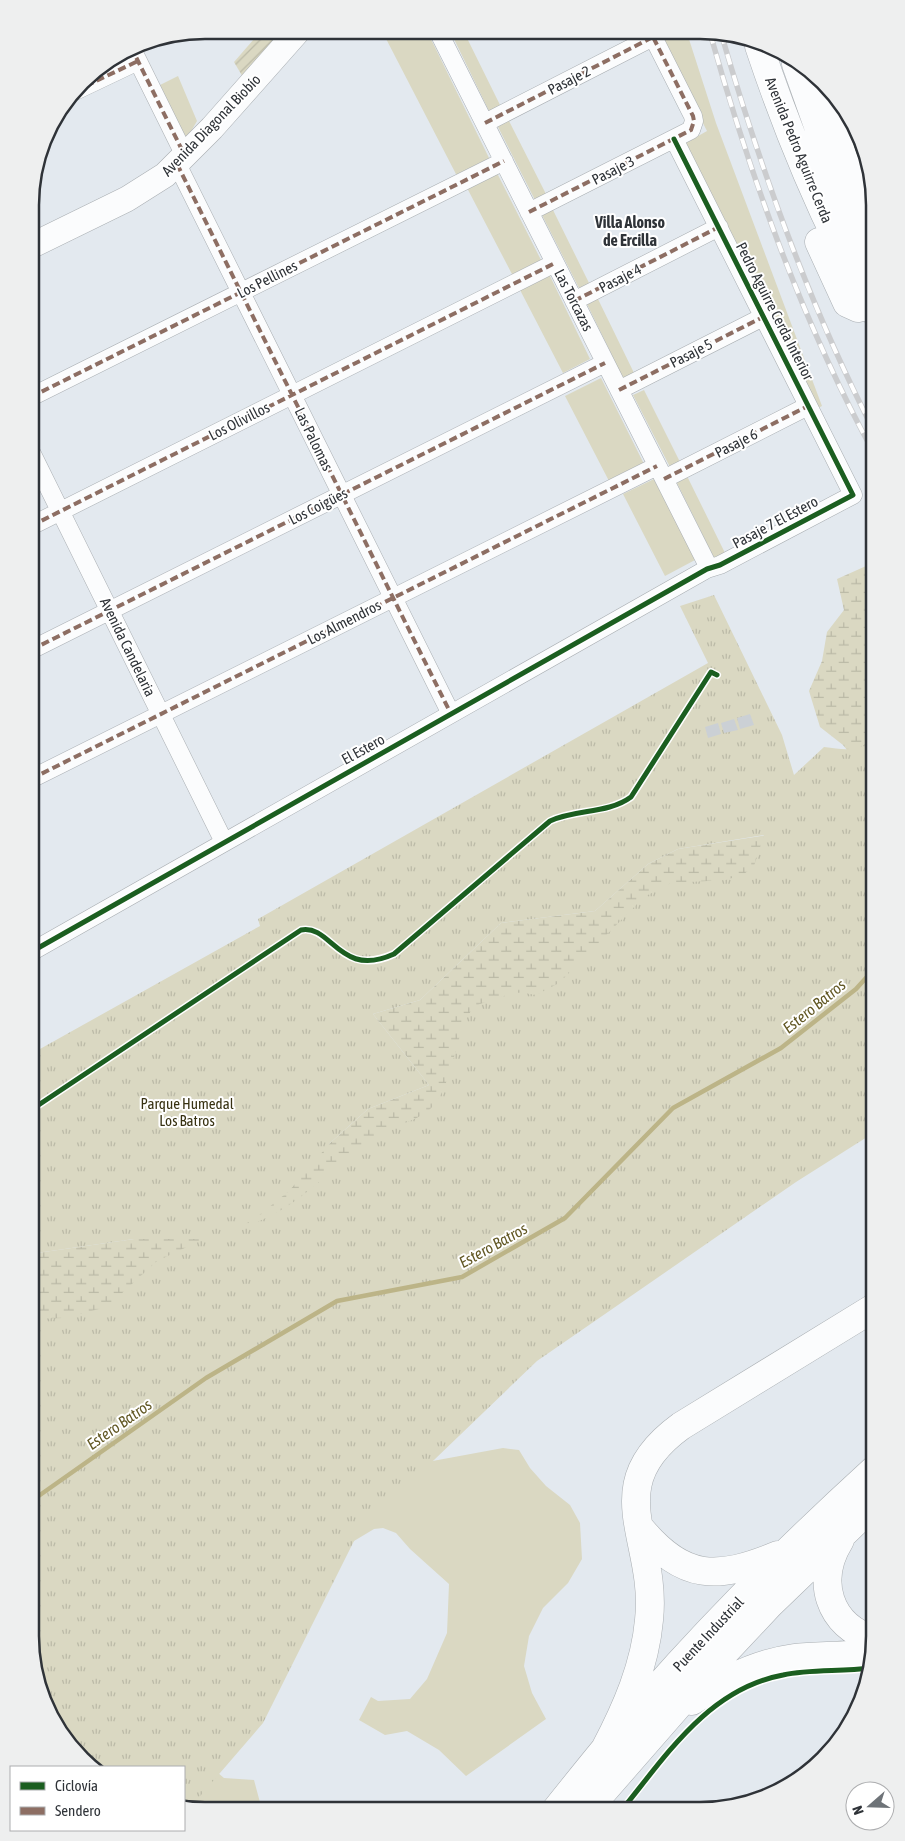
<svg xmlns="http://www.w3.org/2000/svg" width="905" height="1841" viewBox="0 0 905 1841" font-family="'Asap Condensed',sans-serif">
  <defs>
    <pattern id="wetland-marsh" width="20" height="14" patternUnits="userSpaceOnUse" patternTransform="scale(1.25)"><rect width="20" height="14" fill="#dad8c2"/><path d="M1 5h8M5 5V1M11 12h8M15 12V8" fill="none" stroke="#bbbaa7"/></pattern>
    <pattern id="park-tufts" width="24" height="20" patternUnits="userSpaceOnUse" patternTransform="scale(1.25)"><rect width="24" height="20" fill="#dad8c2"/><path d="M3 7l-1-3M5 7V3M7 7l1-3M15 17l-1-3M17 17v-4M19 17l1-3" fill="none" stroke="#bbbaa7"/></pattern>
    <pattern id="garden-furrows" width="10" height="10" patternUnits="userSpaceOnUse" patternTransform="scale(1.25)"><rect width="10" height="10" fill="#dad8c2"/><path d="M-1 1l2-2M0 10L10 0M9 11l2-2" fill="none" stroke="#bbbaa7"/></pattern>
  </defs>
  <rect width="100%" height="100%" fill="#e3e9ef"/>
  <path fill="#dad8c2" d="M 382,31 L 427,31 L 490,160 L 457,176 Z
    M 464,32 L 501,107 L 490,113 L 453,37 Z
    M 657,33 L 687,33 L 716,123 L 822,406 L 816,409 L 684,144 L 707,131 Z
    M 178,76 L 197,121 L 186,140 L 160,85 Z
    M 507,117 L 548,198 L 537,204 L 496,123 Z
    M 496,171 L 542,262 L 513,276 L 466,186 Z
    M 553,210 L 591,287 L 581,292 L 542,215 Z
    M 549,274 L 590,359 L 563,373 L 519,288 Z
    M 597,297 L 635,375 L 624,380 L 586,302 Z
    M 601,378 L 644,464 L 609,481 L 565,396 Z
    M 644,390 L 681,464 L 671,469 L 633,395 Z
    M 687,476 L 727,557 L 716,562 L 676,481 Z
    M 654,479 L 695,560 L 665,576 L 623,494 Z
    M 503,1448 L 519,1450 L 530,1468 L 546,1486 L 570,1505 L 580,1523 L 582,1559 L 568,1583 L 543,1608 L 529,1636 L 524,1666 L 532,1693 L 546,1719 L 466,1776 L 439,1750 L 407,1731 L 385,1735 L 359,1720 L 371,1697 L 378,1701 L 410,1699 L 427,1679 L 447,1633 L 449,1584 L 410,1549 L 396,1533 L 383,1528 L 374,1529 L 349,1544 L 373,1472 Z
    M 210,1766 L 224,1778 L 254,1780 L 262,1810 L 184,1809 L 184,1767 L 178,1767 Z"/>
  <path fill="url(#wetland-marsh)" d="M 875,562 L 875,1028 L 30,1543 L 30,1254 L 134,1239 L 214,1238 L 330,1143 L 368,1109 L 429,1085 L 373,1014 L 420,1000 L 501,923 L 595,911 L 648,864 L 678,849 L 773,834 L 864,771 L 843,745 L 820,727 L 809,691 L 822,661 L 827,632 L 844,610 L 837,579 Z"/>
  <path fill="url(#park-tufts)" fill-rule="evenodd" d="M 714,595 L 782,735 L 794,775 L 824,747 C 847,750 856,752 875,738 L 875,1132 L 796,1182 L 537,1361 L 358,1533 L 263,1723 L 189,1809 L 184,1809 L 184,1767 L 89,1767 L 39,1692 L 30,1637 L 30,1319 L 64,1318 L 107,1307 L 157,1261 L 204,1239 L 134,1239 L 30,1254 L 31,1054 L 260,926 L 258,919 L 708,663 L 680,606 ZM 764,835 L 754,866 L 744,874 L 726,880 L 671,883 L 644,897 L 559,983 L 536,995 C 516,991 515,992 496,999 C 490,1001 480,1003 475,1007 C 455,1022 455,1089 429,1110 C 415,1122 394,1125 378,1135 C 331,1166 294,1216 237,1228 L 253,1220 L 289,1191 L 330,1143 L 368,1109 L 429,1085 L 373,1014 L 420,1000 L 501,923 L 595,911 L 648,864 L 678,849 Z"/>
  <path fill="url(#garden-furrows)" d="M 262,30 L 280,32 L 278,38 L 244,79 L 234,62 Z"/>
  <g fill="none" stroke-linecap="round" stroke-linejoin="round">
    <path stroke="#bcb487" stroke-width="4.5" d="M 30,1502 L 206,1378 L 337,1301 L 462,1277 L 565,1218 L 673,1108 L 781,1048 L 856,989 L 875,968"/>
  </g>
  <path fill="#cbd0d5" d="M 750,714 L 754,725 L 740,729 L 737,718 Z
    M 734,719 L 738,730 L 724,733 L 721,723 Z
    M 718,723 L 721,734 L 708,738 L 705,727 Z"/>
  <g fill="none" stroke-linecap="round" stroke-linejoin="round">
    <defs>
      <path id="street" d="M 438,31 L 707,564 L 707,569
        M 131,47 L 185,156
        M 75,91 L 138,61
        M 485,123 L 653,37
        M 177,164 L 451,714
        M 529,212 L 691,130 L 694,121 L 693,116 L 651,33
        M 574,301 L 719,227
        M 619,390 L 763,317
        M 31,397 L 504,161
        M 31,452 L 224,842
        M 664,479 L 808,406
        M 31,526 L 555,263
        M 31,650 L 605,363
        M 31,779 L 657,466
        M 31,952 L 707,569 L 720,565 L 853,495 L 674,139"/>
      <path id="secondary" d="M 821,80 L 871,223
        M 31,246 L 127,199 L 165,175 L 212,128 L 298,31"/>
      <path id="highway" d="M 759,46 C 790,139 827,227 875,312
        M 796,64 L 834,171 L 875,255
        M 819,242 L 847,303 L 858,308 L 875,303
        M 640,1528 C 684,1581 717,1580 778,1555
        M 840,1540 C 815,1580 828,1626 875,1640
        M 692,1701 C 723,1680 757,1663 794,1658 C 820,1655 847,1657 874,1652
        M 605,1749 C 626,1709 645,1666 649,1620 C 658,1539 597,1487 681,1426 L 875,1307
        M 555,1811 C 586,1772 617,1733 650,1696 C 720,1616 796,1541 875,1469
        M 586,1811 L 723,1654 L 769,1605 L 875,1503"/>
    </defs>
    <use href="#street" stroke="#a9aeb2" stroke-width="19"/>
    <use href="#secondary" stroke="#a9aeb2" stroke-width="26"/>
    <use href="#highway" stroke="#a9aeb2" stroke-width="29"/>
    <use href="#street" stroke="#fbfcfd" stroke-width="18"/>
    <use href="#secondary" stroke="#fbfcfd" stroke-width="25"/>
    <use href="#highway" stroke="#fbfcfd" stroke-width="28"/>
    <defs>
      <path id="rail" d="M 710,33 C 751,178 802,322 875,455
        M 721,33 C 761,171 809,305 875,433"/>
    </defs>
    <use href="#rail" stroke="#cbccce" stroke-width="5.5"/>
    <use href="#rail" stroke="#fff" stroke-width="4" stroke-dasharray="11" stroke-linecap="butt"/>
    <path stroke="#8d6e63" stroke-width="4" stroke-dasharray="8 4" stroke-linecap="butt" d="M 440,34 L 445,31
      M 131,47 L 185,156
      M 75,91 L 138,61
      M 485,123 L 653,37
      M 177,164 L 451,714
      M 529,212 L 691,130 L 694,121 L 693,116 L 651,33
      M 574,301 L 719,227
      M 619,390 L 763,317
      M 31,397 L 504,161
      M 664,479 L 808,406
      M 31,526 L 555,263
      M 31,650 L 605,363
      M 31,779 L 657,466"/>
    <defs>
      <path id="cycleway" d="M 849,124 L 872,189
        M 31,952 L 707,569 L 720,565 L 853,495 L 674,139
        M 31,1110 L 301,930 C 332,924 339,979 394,954 L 550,821 C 575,809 608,814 631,797 L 711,672 L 717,675
        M 621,1811 C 666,1756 708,1689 783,1675 C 811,1669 841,1672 870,1668"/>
    </defs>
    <use href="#cycleway" stroke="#fff" stroke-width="8"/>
    <use href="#cycleway" stroke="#1b5e20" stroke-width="5"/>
  </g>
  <g text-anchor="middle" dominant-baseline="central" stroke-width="4" stroke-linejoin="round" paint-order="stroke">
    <g font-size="15" fill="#2f3338" stroke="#fff">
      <text transform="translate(569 80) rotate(-27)">Pasaje 2</text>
      <text transform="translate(211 125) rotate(-46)">Avenida Diagonal Biobío</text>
      <text transform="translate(799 150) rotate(68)">Avenida Pedro Aguirre Cerda</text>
      <text transform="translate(613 170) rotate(-27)">Pasaje 3</text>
      <text transform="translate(620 278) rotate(-27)">Pasaje 4</text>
      <text transform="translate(267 279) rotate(-27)">Los Pellines</text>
      <text transform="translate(574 300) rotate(63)">Las Torcazas</text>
      <text transform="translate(775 311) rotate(63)">Pedro Aguirre Cerda Interior</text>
      <text transform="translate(691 353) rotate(-27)">Pasaje 5</text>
      <text transform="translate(239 421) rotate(-27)">Los Olivillos</text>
      <text transform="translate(314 439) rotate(64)">Las Palomas</text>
      <text transform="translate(736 443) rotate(-27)">Pasaje 6</text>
      <text transform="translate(318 506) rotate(-27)">Los Coigües</text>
      <text transform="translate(775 522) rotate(-28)">Pasaje 7 El Estero</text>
      <text transform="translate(344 622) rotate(-27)">Los Almendros</text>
      <text transform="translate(128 647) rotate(64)">Avenida Candelaria</text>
      <text transform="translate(363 749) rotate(-29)">El Estero</text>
      <text transform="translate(708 1634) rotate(-47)">Puente Industrial</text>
    </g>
    <g font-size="15" fill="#373111" stroke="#fff">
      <text x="187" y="1103">Parque Humedal<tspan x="187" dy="17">Los Batros</tspan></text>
    </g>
    <g font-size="16" font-weight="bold" fill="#2f3338" stroke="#fff">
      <text x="630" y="222">Villa Alonso<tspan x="630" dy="18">de Ercilla</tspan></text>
    </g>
    <g font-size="16" font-style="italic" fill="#625824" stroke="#fff">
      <text transform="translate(814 1006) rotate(-39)">Estero Batros</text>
      <text transform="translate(493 1245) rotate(-29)">Estero Batros</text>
      <text transform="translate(119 1424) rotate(-35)">Estero Batros</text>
    </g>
  </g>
  <path d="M0 0H905V1841H0ZM205 39H700A166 166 0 0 1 866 205V1636A166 166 0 0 1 700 1802H205A166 166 0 0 1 39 1636V205A166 166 0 0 1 205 39Z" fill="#eeefef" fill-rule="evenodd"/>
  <path fill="none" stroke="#2f3338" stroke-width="2.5" d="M205 39H700A166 166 0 0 1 866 205V1636A166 166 0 0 1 700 1802H205A166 166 0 0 1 39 1636V205A166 166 0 0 1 205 39Z"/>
  <rect x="10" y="1766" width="175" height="65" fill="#ffffff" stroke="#acadaf"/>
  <rect x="20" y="1782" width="25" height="8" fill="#1b5e20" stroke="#acadaf"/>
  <text x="55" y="1791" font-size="15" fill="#2f3338">Ciclovía</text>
  <rect x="20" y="1807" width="25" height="8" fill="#8d6e63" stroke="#acadaf"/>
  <text x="55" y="1816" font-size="15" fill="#2f3338">Sendero</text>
  <g transform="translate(870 1806) rotate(250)"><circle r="24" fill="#ffffff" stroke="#acadaf"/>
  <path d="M0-4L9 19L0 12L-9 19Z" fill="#6e7378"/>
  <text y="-8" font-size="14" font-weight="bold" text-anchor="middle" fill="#2f3338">N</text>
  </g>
</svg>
